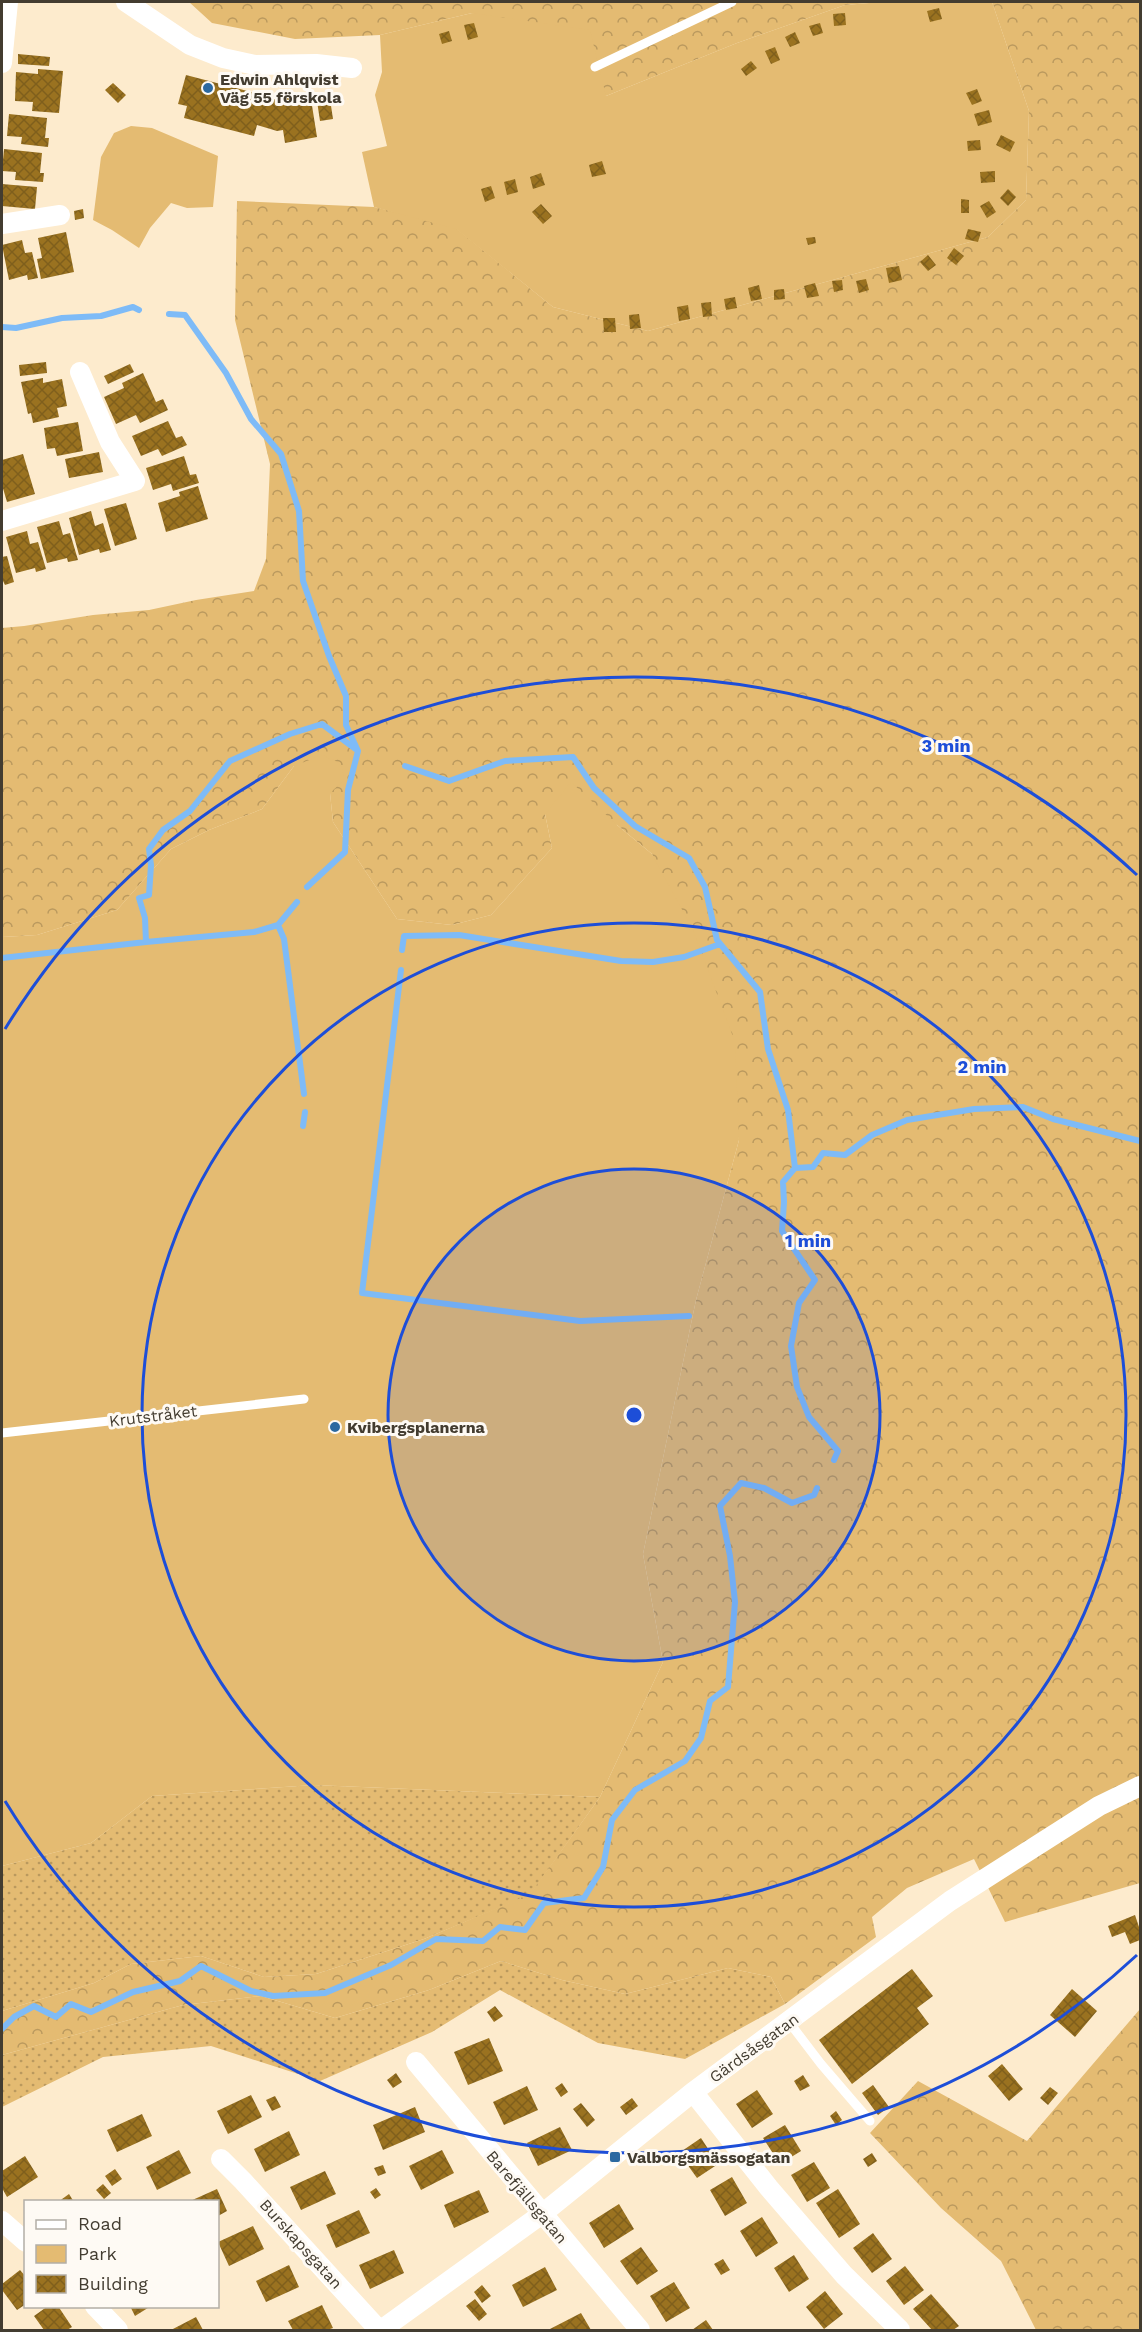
<svg xmlns="http://www.w3.org/2000/svg" width="1142" height="2332" viewBox="0 0 1142 2332" font-family="'Work Sans',sans-serif">
  <defs>
    <pattern id="grass-dots" width="8" height="8" patternUnits="userSpaceOnUse" patternTransform="scale(1.5)"><rect width="8" height="8" fill="#e4bb72"/><path d="M2 2h.1M6 6h.1" fill="none" stroke="#ba995e" stroke-width="1.8" stroke-linecap="round"/></pattern>
    <pattern id="forest-crowns" width="20" height="18" patternUnits="userSpaceOnUse" patternTransform="scale(1.5)"><rect width="20" height="18" fill="#e4bb72"/><path d="M2 6a3 3 0 1 1 6 0M12 15a3 3 0 1 1 6 0" fill="none" stroke="#ba995e"/></pattern>
    <pattern id="building-cross-hatch" width="8" height="8" patternUnits="userSpaceOnUse" patternTransform="scale(1.5)"><rect width="8" height="8" fill="#9a7220"/><path d="M0 0l8 8M0 8l8-8" fill="none" stroke="#7f5f1c"/></pattern>
  </defs>
  <rect width="100%" height="100%" fill="#fdebcd"/>
  <path fill="url(#grass-dots)" d="M 314,1785 L 600,1797 L 530,1895 L 424,1939 L 316,1974 L 264,1977 L 201,1956 L 131,1964 L 94,1983 L 2,2011 L 2,1866 L 91,1843 L 152,1796 Z
    M 501,1961 L 562,1980 L 625,1994 L 728,1968 L 771,1977 L 785,2004 L 685,2059 L 598,2043 L 500,1990 L 432,2032 L 320,2081 L 211,2046 L 103,2057 L 2,2107 L 2,2055 L 183,2005 L 261,1996 L 335,2018 L 429,1990 Z"/>
  <path fill="url(#forest-crowns)" d="M 189,2 L 881,2 L 845,5 L 737,43 L 606,96 L 472,13 L 380,35 L 295,39 L 212,23 Z
    M 992,2 L 1140,2 L 1140,1883 L 1005,1922 L 974,1859 L 907,1888 L 872,1917 L 876,1937 L 785,2004 L 771,1977 L 728,1968 L 625,1994 L 562,1980 L 501,1961 L 429,1990 L 335,2018 L 261,1996 L 183,2005 L 2,2055 L 2,2011 L 94,1983 L 131,1964 L 201,1956 L 264,1977 L 316,1974 L 424,1939 L 530,1894 L 600,1797 L 663,1662 L 643,1554 L 696,1300 L 739,1140 L 652,854 L 617,825 L 545,814 L 552,848 L 491,915 L 452,925 L 397,919 L 333,822 L 330,793 L 294,766 L 262,809 L 209,830 L 171,849 L 117,910 L 37,935 L 2,937 L 2,628 L 24,626 L 93,615 L 149,610 L 196,600 L 254,591 L 266,559 L 270,464 L 235,320 L 237,201 L 374,207 L 452,225 L 553,307 L 648,331 L 988,237 L 1026,200 L 1029,111 Z
    M 1140,2009 L 1140,2330 L 1036,2330 L 1001,2261 L 941,2208 L 870,2133 L 918,2081 L 1027,2141 Z"/>
  <path fill="#e4bb72" d="M 881,2 L 992,2 L 1029,111 L 1026,200 L 988,237 L 648,331 L 553,307 L 456,229 L 374,207 L 362,152 L 387,146 L 375,95 L 382,72 L 380,35 L 472,13 L 590,30 L 606,96 L 737,43 L 845,5 Z
    M 131,126 L 152,128 L 218,156 L 213,207 L 187,208 L 171,203 L 150,228 L 139,248 L 112,230 L 93,220 L 101,157 L 114,133 Z
    M 322,755 L 340,763 L 345,779 L 330,793 L 333,822 L 397,919 L 452,925 L 491,915 L 552,848 L 545,814 L 571,782 L 617,825 L 652,854 L 693,930 L 735,1042 L 739,1140 L 696,1300 L 643,1554 L 663,1662 L 600,1797 L 314,1785 L 152,1796 L 91,1843 L 2,1866 L 2,937 L 37,935 L 117,910 L 171,849 L 209,830 L 262,809 L 294,766 Z"/>
  <g fill="none" stroke-linecap="round" stroke-linejoin="round">
    <path stroke="#7ebbf7" stroke-width="6" d="M 169,314 L 185,315 L 226,373 L 251,419 L 281,454 L 299,511 L 303,581 L 329,656 L 346,696 L 346,725 L 358,751 L 348,790 L 345,852 L 307,887
      M 2,327 L 16,328 L 62,318 L 101,316 L 133,307 L 139,310
      M 405,766 L 449,781 L 505,761 L 573,757 L 594,788 L 635,826 L 689,858 L 705,887 L 717,940 L 760,992 L 768,1049 L 788,1110 L 795,1168
      M 278,925 L 284,939 L 304,1094
      M 146,942 L 254,932 L 278,925 L 297,902
      M 402,950 L 404,936 L 459,935 L 621,961 L 653,962 L 684,957 L 720,944
      M 2,958 L 146,942 L 145,918 L 139,898 L 149,895 L 151,865 L 149,849 L 163,830 L 190,811 L 230,761 L 290,734 L 322,724 L 357,750
      M 401,970 L 362,1293 L 580,1321 L 689,1316
      M 303,1126 L 305,1112
      M 834,1460 L 838,1451 L 809,1417 L 797,1387 L 791,1346 L 799,1303 L 815,1280 L 782,1231 L 784,1202 L 783,1182 L 795,1168 L 813,1167 L 823,1153 L 845,1155 L 872,1135 L 907,1120 L 974,1109 L 1023,1107 L 1053,1119 L 1140,1141
      M 2,2029 L 14,2017 L 34,2006 L 56,2017 L 71,2004 L 91,2012 L 133,1992 L 180,1981 L 201,1966 L 251,1991 L 273,1996 L 325,1993 L 391,1965 L 436,1939 L 483,1941 L 500,1927 L 525,1930 L 544,1903 L 584,1898 L 603,1867 L 612,1820 L 635,1790 L 685,1761 L 701,1738 L 710,1701 L 728,1687 L 735,1602 L 730,1556 L 720,1506 L 741,1483 L 764,1488 L 792,1503 L 814,1495 L 817,1488"/>
  </g>
  <path fill="url(#building-cross-hatch)" d="M 939,8 L 942,19 L 930,22 L 927,11 Z
    M 845,13 L 846,25 L 834,26 L 833,14 Z
    M 474,23 L 478,37 L 468,40 L 464,25 Z
    M 820,23 L 823,33 L 813,36 L 809,26 Z
    M 449,31 L 452,41 L 442,44 L 439,34 Z
    M 795,32 L 800,43 L 790,47 L 785,37 Z
    M 775,47 L 780,60 L 771,64 L 765,51 Z
    M 18,54 L 50,57 L 49,66 L 18,64 Z
    M 751,61 L 757,68 L 746,76 L 741,69 Z
    M 38,69 L 63,71 L 59,113 L 32,111 L 33,102 L 15,101 L 16,72 L 38,74 Z
    M 186,75 L 278,99 L 310,93 L 317,137 L 285,143 L 283,130 L 277,131 L 257,125 L 254,136 L 184,118 L 187,106 L 178,104 Z
    M 113,83 L 126,95 L 118,103 L 105,90 Z
    M 977,89 L 982,101 L 972,105 L 966,93 Z
    M 330,99 L 333,119 L 320,121 L 317,101 Z
    M 989,110 L 992,122 L 978,126 L 974,114 Z
    M 9,114 L 47,118 L 45,138 L 49,138 L 48,147 L 21,144 L 22,137 L 7,136 Z
    M 1001,135 L 1015,142 L 1010,152 L 996,145 Z
    M 980,140 L 981,150 L 968,151 L 967,141 Z
    M 4,149 L 42,153 L 40,173 L 44,173 L 43,182 L 15,180 L 16,172 L 2,171 Z
    M 602,161 L 606,174 L 592,177 L 589,165 Z
    M 995,171 L 995,182 L 981,183 L 980,172 Z
    M 541,173 L 545,185 L 533,189 L 530,177 Z
    M 515,179 L 518,192 L 507,195 L 504,182 Z
    M 2,184 L 37,187 L 35,209 L 2,206 Z
    M 491,186 L 495,198 L 485,202 L 481,189 Z
    M 1008,189 L 1016,197 L 1008,206 L 1000,198 Z
    M 961,199 L 969,200 L 969,213 L 961,213 Z
    M 989,201 L 996,212 L 987,218 L 980,206 Z
    M 541,204 L 552,216 L 543,224 L 532,212 Z
    M 83,209 L 84,218 L 75,220 L 74,211 Z
    M 968,229 L 981,232 L 978,242 L 965,239 Z
    M 66,232 L 74,272 L 41,279 L 37,259 L 42,258 L 38,238 Z
    M 815,237 L 816,243 L 808,245 L 806,238 Z
    M 22,240 L 25,253 L 32,252 L 38,278 L 28,280 L 27,275 L 9,280 L 2,245 Z
    M 954,248 L 964,256 L 956,265 L 947,258 Z
    M 928,255 L 936,265 L 928,271 L 920,262 Z
    M 899,266 L 902,280 L 889,283 L 886,268 Z
    M 866,279 L 869,290 L 859,293 L 856,281 Z
    M 842,280 L 843,290 L 834,292 L 832,281 Z
    M 815,283 L 819,296 L 807,298 L 804,286 Z
    M 759,285 L 762,299 L 751,301 L 748,288 Z
    M 784,289 L 785,299 L 774,300 L 774,290 Z
    M 735,297 L 737,308 L 726,310 L 724,299 Z
    M 711,302 L 712,316 L 703,317 L 701,303 Z
    M 688,305 L 690,319 L 679,321 L 677,307 Z
    M 639,314 L 641,328 L 630,329 L 629,315 Z
    M 603,318 L 615,318 L 616,332 L 604,332 Z
    M 46,362 L 47,373 L 20,376 L 19,365 Z
    M 130,364 L 134,372 L 108,384 L 104,376 Z
    M 143,373 L 156,402 L 163,399 L 168,410 L 140,423 L 136,415 L 116,424 L 104,397 L 124,388 L 122,383 Z
    M 43,378 L 43,383 L 62,379 L 67,406 L 57,408 L 59,417 L 33,423 L 31,413 L 28,414 L 21,382 Z
    M 168,421 L 176,438 L 182,436 L 187,445 L 162,456 L 158,449 L 141,456 L 132,436 Z
    M 78,422 L 83,451 L 57,456 L 55,448 L 47,449 L 44,428 Z
    M 99,452 L 103,472 L 69,478 L 65,459 Z
    M 23,454 L 35,494 L 7,502 L 2,485 L 2,460 Z
    M 184,456 L 190,475 L 196,474 L 199,483 L 173,491 L 171,484 L 153,490 L 146,468 Z
    M 198,486 L 208,519 L 166,532 L 158,503 L 180,496 L 179,492 Z
    M 126,503 L 137,539 L 115,546 L 104,509 Z
    M 91,511 L 95,526 L 103,523 L 111,550 L 100,553 L 99,549 L 79,555 L 69,518 Z
    M 59,521 L 63,535 L 70,533 L 78,560 L 68,562 L 67,558 L 47,563 L 37,527 Z
    M 27,531 L 30,544 L 38,542 L 46,569 L 36,572 L 35,568 L 16,573 L 6,537 Z
    M 7,556 L 14,582 L 5,585 L 3,581 L 2,582 L 2,557 Z
    M 1135,1915 L 1140,1930 L 1140,1940 L 1130,1944 L 1125,1932 L 1112,1937 L 1108,1926 Z
    M 912,1969 L 933,1996 L 917,2008 L 929,2024 L 852,2084 L 819,2040 Z
    M 1072,1989 L 1097,2011 L 1075,2037 L 1050,2015 Z
    M 495,2006 L 503,2016 L 494,2022 L 487,2012 Z
    M 489,2038 L 503,2071 L 468,2085 L 454,2052 Z
    M 1002,2064 L 1023,2089 L 1009,2101 L 988,2076 Z
    M 396,2073 L 402,2082 L 393,2088 L 387,2080 Z
    M 803,2075 L 810,2086 L 800,2091 L 794,2081 Z
    M 562,2083 L 568,2092 L 561,2097 L 555,2088 Z
    M 873,2085 L 889,2107 L 878,2115 L 862,2093 Z
    M 527,2086 L 538,2110 L 504,2125 L 493,2102 Z
    M 1050,2087 L 1058,2093 L 1048,2105 L 1040,2098 Z
    M 757,2090 L 773,2114 L 752,2128 L 736,2104 Z
    M 251,2095 L 262,2117 L 228,2134 L 217,2111 Z
    M 275,2096 L 281,2107 L 272,2111 L 266,2100 Z
    M 632,2098 L 638,2106 L 626,2115 L 620,2107 Z
    M 581,2103 L 595,2120 L 587,2127 L 573,2109 Z
    M 415,2107 L 425,2132 L 383,2150 L 373,2125 Z
    M 836,2111 L 842,2120 L 836,2125 L 830,2116 Z
    M 142,2114 L 152,2136 L 117,2152 L 107,2130 Z
    M 785,2125 L 801,2151 L 780,2164 L 763,2138 Z
    M 560,2127 L 572,2150 L 538,2166 L 527,2143 Z
    M 289,2131 L 300,2155 L 265,2172 L 254,2149 Z
    M 701,2138 L 718,2164 L 697,2178 L 679,2153 Z
    M 179,2150 L 191,2173 L 157,2190 L 146,2167 Z
    M 442,2150 L 454,2173 L 421,2190 L 409,2166 Z
    M 872,2153 L 877,2161 L 868,2167 L 863,2159 Z
    M 25,2156 L 38,2177 L 7,2197 L 2,2188 L 2,2171 Z
    M 814,2162 L 830,2188 L 807,2202 L 791,2175 Z
    M 383,2165 L 386,2173 L 378,2176 L 374,2168 Z
    M 115,2169 L 122,2179 L 112,2186 L 105,2176 Z
    M 325,2171 L 336,2194 L 301,2210 L 290,2187 Z
    M 732,2177 L 747,2203 L 725,2216 L 710,2190 Z
    M 103,2184 L 111,2193 L 104,2199 L 96,2190 Z
    M 376,2188 L 381,2195 L 375,2199 L 370,2192 Z
    M 217,2189 L 227,2211 L 218,2216 L 218,2202 L 188,2202 Z
    M 838,2189 L 860,2224 L 839,2238 L 816,2203 Z
    M 479,2190 L 489,2212 L 454,2228 L 444,2205 Z
    M 69,2194 L 74,2202 L 58,2202 Z
    M 619,2204 L 634,2229 L 604,2248 L 589,2223 Z
    M 359,2210 L 370,2233 L 336,2248 L 326,2225 Z
    M 762,2217 L 778,2243 L 756,2257 L 740,2231 Z
    M 253,2226 L 264,2249 L 229,2266 L 218,2242 Z
    M 873,2233 L 892,2259 L 872,2273 L 853,2248 Z
    M 641,2247 L 658,2271 L 637,2285 L 620,2261 Z
    M 394,2250 L 404,2273 L 370,2289 L 359,2265 Z
    M 794,2255 L 809,2279 L 789,2292 L 774,2268 Z
    M 723,2259 L 730,2270 L 721,2275 L 714,2264 Z
    M 289,2265 L 299,2287 L 266,2302 L 256,2281 Z
    M 905,2266 L 924,2290 L 904,2305 L 886,2281 Z
    M 545,2267 L 557,2290 L 523,2307 L 512,2285 Z
    M 20,2270 L 26,2277 L 26,2304 L 17,2310 L 2,2290 L 2,2284 Z
    M 674,2282 L 690,2308 L 666,2322 L 650,2296 Z
    M 482,2285 L 491,2296 L 482,2303 L 474,2292 Z
    M 825,2291 L 843,2314 L 824,2329 L 806,2307 Z
    M 931,2294 L 959,2326 L 953,2330 L 932,2330 L 913,2309 Z
    M 475,2299 L 487,2314 L 479,2321 L 466,2306 Z
    M 322,2305 L 333,2328 L 327,2330 L 293,2330 L 288,2321 Z
    M 48,2306 L 58,2306 L 72,2327 L 67,2330 L 44,2330 L 34,2316 Z
    M 130,2306 L 151,2306 L 135,2316 Z
    M 581,2313 L 591,2330 L 548,2330 Z
    M 196,2317 L 203,2330 L 171,2330 Z
    M 706,2320 L 713,2330 L 692,2330 Z"/>
  <g fill="none" stroke-linecap="round" stroke-linejoin="round">
    <path stroke="#fff" stroke-width="9" d="M 595,67 L 732,2
      M 2,1433 L 304,1399
      M 789,2022 L 821,2064 L 870,2121"/>
    <path stroke="#fff" stroke-width="20" d="M 126,2 L 190,45 L 223,58 L 255,65 L 316,64 L 352,68
      M 2,63 L 8,2
      M 2,224 L 60,215
      M 2,521 L 135,481 L 110,442 L 80,372
      M 416,2062 L 640,2330
      M 693,2092 L 769,2188 L 844,2275 L 900,2330
      M 221,2159 L 243,2181 L 379,2330
      M 2,2221 L 26,2242
      M 95,2306 L 118,2330
      M 381,2330 L 542,2214 L 693,2092 L 950,1901 L 1099,1806 L 1140,1786"/>
  </g>
  <circle cx="634" cy="1415" r="246" fill="#1d4ed8" fill-opacity=".12"/>
  <g fill="none" stroke="#1d4ed8" stroke-width="3">
    <circle cx="634" cy="1415" r="246"/>
    <circle cx="634" cy="1415" r="492"/>
    <path d="M1137 1955A738 738 0 0 1 5 1801M5 1029A738 738 0 0 1 1137 875"/>
  </g>
  <g fill="#2c69a0" stroke="#fefaf4" stroke-width="2">
    <circle cx="208" cy="88" r="6"/>
    <circle cx="335" cy="1427" r="6"/>
    <rect x="609" y="2151" width="12" height="12" rx="3"/>
  </g>
  <g text-anchor="middle" dominant-baseline="central" stroke-width="6" stroke-linejoin="round" paint-order="stroke">
    <g font-size="16" font-weight="bold" fill="#433c30" stroke="#fefaf4" text-anchor="start">
      <text x="220" y="79">Edwin Ahlqvist<tspan x="220" dy="18">Väg 55 förskola</tspan></text>
      <text x="347" y="1427">Kvibergsplanerna</text>
      <text x="627" y="2157">Valborgsmässogatan</text>
    </g>
    <g font-size="16" fill="#433c30" stroke="#fefaf4">
      <text transform="translate(153 1416) rotate(-7)">Krutstråket</text>
      <text transform="translate(754 2048) rotate(-36)">Gärdsåsgatan</text>
      <text transform="translate(527 2197) rotate(50)">Barefjällsgatan</text>
      <text transform="translate(301 2244) rotate(48)">Burskapsgatan</text>
    </g>
  </g>
  <circle cx="634" cy="1415" r="9" fill="#1d4ed8" stroke="#fefaf4" stroke-width="3"/>
  <g font-size="18" text-anchor="middle" font-weight="bold" fill="#1d4ed8" stroke="#fefaf4" stroke-width="6" stroke-linejoin="round" paint-order="stroke">
    <text x="946" y="752">3 min</text>
    <text x="982" y="1073">2 min</text>
    <text x="808" y="1247">1 min</text>
  </g>
  <rect width="1142" height="2332" fill="none" stroke="#433c30" stroke-width="6"/>
  <rect x="24" y="2200" width="195" height="108" fill="#fefaf4" stroke="#b3aea6" stroke-width="1.5"/>
  <rect x="36" y="2220" width="30" height="9" fill="#ffffff" stroke="#b3aea6" stroke-width="1.5"/>
  <text x="78" y="2230" font-size="18" fill="#433c30">Road</text>
  <rect x="36" y="2245" width="30" height="18" fill="#e4bb72" stroke="#b3aea6" stroke-width="1.5"/>
  <text x="78" y="2260" font-size="18" fill="#433c30">Park</text>
  <rect x="36" y="2275" width="30" height="18" fill="url(#building-cross-hatch)" stroke="#b3aea6" stroke-width="1.5"/>
  <text x="78" y="2290" font-size="18" fill="#433c30">Building</text>
</svg>
